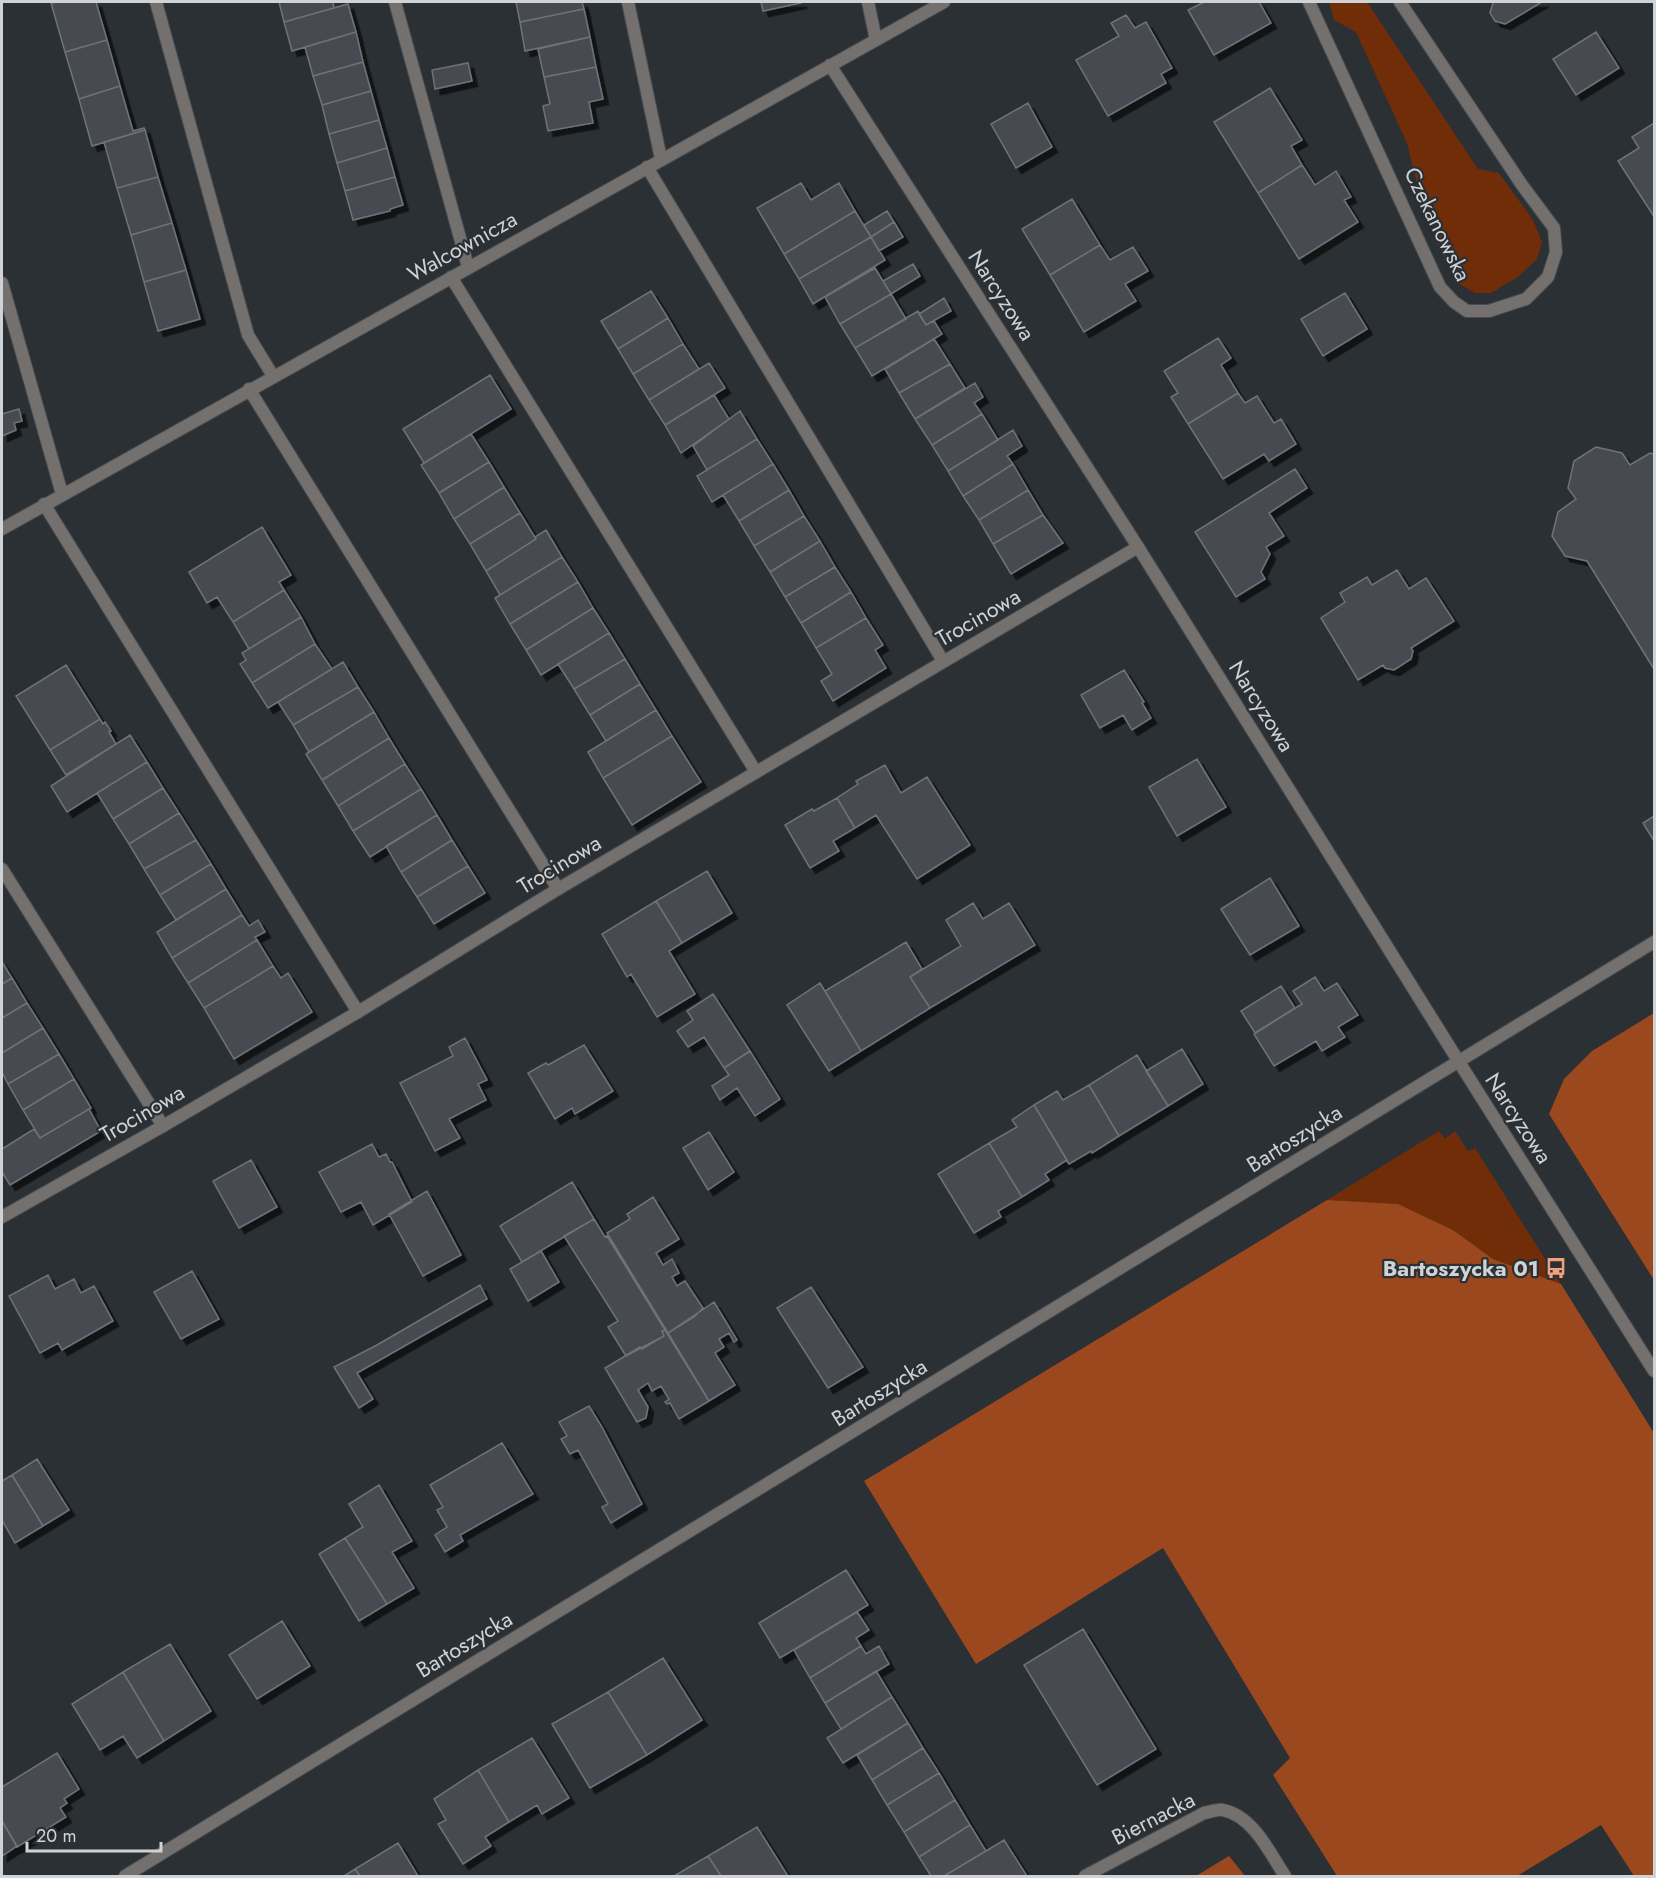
<svg xmlns="http://www.w3.org/2000/svg" width="1656" height="1878" viewBox="0 0 1656 1878" font-family="Jost,sans-serif">
  <defs>
    <filter id="shadow"><feDropShadow dx="5.5" dy="5.5" stdDeviation="0" flood-color="#0009"/></filter>
  </defs>
  <rect width="100%" height="100%" fill="#2b3034"/>
  <path fill="#712d08" d="M 1329,2 L 1367,2 L 1478,169 L 1499,173 L 1533,220 L 1542,242 L 1537,259 L 1518,277 L 1491,293 L 1475,293 L 1456,282 L 1435,237 L 1415,176 L 1407,143 L 1356,32 L 1334,20 Z
    M 1439,1131 L 1445,1139 L 1455,1131 L 1468,1151 L 1475,1148 L 1561,1284 L 1493,1259 L 1453,1230 L 1398,1204 L 1327,1200 Z"/>
  <path fill="#9c481f" d="M 1654,1013 L 1654,1280 L 1549,1114 L 1564,1079 L 1592,1051 Z
    M 1327,1200 L 1398,1204 L 1453,1230 L 1493,1259 L 1561,1284 L 1654,1433 L 1654,1876 L 1634,1876 L 1601,1825 L 1517,1876 L 1337,1876 L 1273,1775 L 1290,1758 L 1163,1548 L 976,1664 L 864,1481 Z
    M 1229,1856 L 1245,1876 L 1196,1876 Z"/>
  <path fill="#474c51" stroke="#6d7378" stroke-width="1.5" filter="url(#shadow)" d="M 58,2 L 96,2 L 107,40 L 65,52 L 51,3 Z
    M 279,2 L 333,2 L 334,8 L 284,22 Z
    M 516,2 L 582,2 L 584,9 L 520,22 Z
    M 761,2 L 801,2 L 801,3 L 763,11 Z
    M 1204,2 L 1259,2 L 1271,23 L 1214,55 L 1188,10 Z
    M 1492,2 L 1542,2 L 1505,24 L 1495,21 L 1490,13 L 1493,3 Z
    M 348,4 L 356,32 L 292,51 L 284,22 Z
    M 584,9 L 590,37 L 525,51 L 520,22 Z
    M 1126,15 L 1135,28 L 1146,22 L 1172,68 L 1161,74 L 1166,83 L 1108,116 L 1076,60 L 1119,36 L 1111,23 Z
    M 356,32 L 363,62 L 313,76 L 305,47 Z
    M 1596,32 L 1619,68 L 1576,95 L 1553,59 Z
    M 590,37 L 596,67 L 544,77 L 538,49 Z
    M 107,40 L 120,86 L 79,99 L 65,52 Z
    M 363,62 L 371,91 L 322,105 L 313,76 Z
    M 468,63 L 472,81 L 435,89 L 432,70 Z
    M 596,67 L 603,99 L 589,102 L 593,123 L 548,131 L 543,106 L 550,104 L 544,77 Z
    M 120,86 L 133,131 L 144,128 L 145,130 L 92,146 L 79,99 Z
    M 1270,88 L 1302,140 L 1291,146 L 1302,165 L 1258,193 L 1214,122 Z
    M 371,91 L 379,120 L 329,134 L 322,105 Z
    M 1028,103 L 1052,147 L 1016,168 L 991,124 Z
    M 379,120 L 387,148 L 337,163 L 329,134 Z
    M 1654,123 L 1654,214 L 1653,215 L 1618,161 L 1639,148 L 1632,137 Z
    M 145,130 L 158,177 L 117,188 L 104,142 Z
    M 387,148 L 395,177 L 345,191 L 337,163 Z
    M 1302,165 L 1315,185 L 1336,171 L 1351,197 L 1344,200 L 1358,222 L 1299,259 L 1258,193 Z
    M 158,177 L 172,223 L 131,235 L 117,188 Z
    M 395,177 L 403,205 L 390,209 L 390,211 L 353,220 L 345,191 Z
    M 801,183 L 811,200 L 839,183 L 855,211 L 784,254 L 757,208 Z
    M 1072,199 L 1100,245 L 1050,275 L 1022,229 Z
    M 855,211 L 871,237 L 799,279 L 784,254 Z
    M 887,211 L 894,222 L 871,237 L 864,225 Z
    M 894,222 L 903,237 L 879,251 L 871,237 Z
    M 172,223 L 186,270 L 144,282 L 131,235 Z
    M 871,237 L 885,260 L 813,304 L 799,279 Z
    M 1100,245 L 1110,260 L 1133,247 L 1148,271 L 1125,284 L 1136,301 L 1084,332 L 1050,275 Z
    M 913,264 L 920,276 L 891,294 L 883,281 Z
    M 875,268 L 891,294 L 840,324 L 825,297 Z
    M 186,270 L 200,319 L 158,331 L 144,282 Z
    M 651,291 L 668,318 L 618,349 L 601,321 Z
    M 1345,293 L 1367,329 L 1323,356 L 1301,319 Z
    M 891,294 L 906,319 L 855,348 L 840,324 Z
    M 944,298 L 951,311 L 926,325 L 919,314 Z
    M 918,311 L 926,325 L 934,321 L 942,334 L 872,376 L 855,348 Z
    M 668,318 L 683,344 L 633,374 L 618,349 Z
    M 1218,338 L 1231,358 L 1221,365 L 1238,393 L 1188,424 L 1171,397 L 1178,393 L 1164,371 Z
    M 934,339 L 950,364 L 899,393 L 885,369 Z
    M 683,344 L 699,369 L 649,400 L 633,374 Z
    M 709,363 L 725,388 L 665,425 L 649,400 Z
    M 950,364 L 965,388 L 915,419 L 899,393 Z
    M 490,375 L 511,409 L 424,463 L 403,429 Z
    M 975,383 L 983,397 L 974,403 L 982,414 L 932,445 L 915,419 Z
    M 1238,393 L 1245,403 L 1257,396 L 1274,423 L 1281,419 L 1296,444 L 1269,461 L 1264,454 L 1223,479 L 1188,424 Z
    M 714,395 L 729,419 L 681,453 L 665,425 Z
    M 19,409 L 22,421 L 14,423 L 16,430 L 2,436 L 2,412 L 2,414 Z
    M 740,411 L 757,439 L 707,470 L 693,446 Z
    M 982,414 L 998,440 L 948,471 L 932,445 Z
    M 1013,430 L 1022,446 L 1007,456 L 1013,464 L 963,496 L 948,471 Z
    M 471,434 L 489,462 L 439,493 L 421,465 Z
    M 757,439 L 773,464 L 712,502 L 697,476 Z
    M 1596,447 L 1622,453 L 1630,465 L 1650,453 L 1654,454 L 1654,669 L 1587,561 L 1565,556 L 1552,536 L 1558,512 L 1576,499 L 1568,488 L 1574,461 Z
    M 489,462 L 504,487 L 454,519 L 439,493 Z
    M 773,464 L 789,490 L 739,521 L 723,495 Z
    M 1013,464 L 1028,490 L 979,520 L 963,496 Z
    M 1295,469 L 1307,488 L 1269,513 L 1284,536 L 1266,547 L 1270,554 L 1261,572 L 1265,579 L 1236,597 L 1195,532 Z
    M 504,487 L 520,513 L 470,544 L 454,519 Z
    M 789,490 L 804,516 L 754,546 L 739,521 Z
    M 1028,490 L 1043,515 L 993,544 L 979,520 Z
    M 520,513 L 536,539 L 486,571 L 470,544 Z
    M 1043,515 L 1063,543 L 1011,574 L 993,544 Z
    M 804,516 L 820,541 L 770,572 L 754,546 Z
    M 262,527 L 291,575 L 279,582 L 284,590 L 233,622 L 217,597 L 207,603 L 189,572 Z
    M 546,530 L 562,557 L 500,595 L 486,571 L 536,539 L 535,537 Z
    M 820,541 L 835,567 L 785,597 L 770,572 Z
    M 562,557 L 578,582 L 510,624 L 495,598 Z
    M 835,567 L 851,592 L 801,623 L 785,597 Z
    M 1397,570 L 1409,589 L 1426,578 L 1454,621 L 1411,648 L 1413,651 L 1411,659 L 1394,670 L 1385,668 L 1383,665 L 1358,680 L 1321,618 L 1345,602 L 1340,593 L 1367,577 L 1372,585 Z
    M 578,582 L 593,608 L 526,650 L 510,624 Z
    M 284,590 L 301,617 L 249,649 L 233,622 Z
    M 851,592 L 866,618 L 816,648 L 801,623 Z
    M 593,608 L 609,633 L 541,675 L 526,650 Z
    M 301,617 L 315,644 L 252,683 L 240,664 L 246,660 L 242,653 Z
    M 866,618 L 883,645 L 875,650 L 886,668 L 833,701 L 821,681 L 832,674 L 816,648 Z
    M 609,633 L 625,659 L 574,689 L 558,664 Z
    M 315,644 L 332,669 L 268,708 L 252,683 Z
    M 625,659 L 640,684 L 590,715 L 574,689 Z
    M 343,662 L 358,687 L 293,725 L 278,702 Z
    M 66,665 L 100,719 L 50,750 L 16,696 Z
    M 1124,670 L 1144,702 L 1142,703 L 1151,718 L 1132,730 L 1123,715 L 1100,728 L 1081,695 Z
    M 640,684 L 656,710 L 606,741 L 590,715 Z
    M 358,687 L 374,712 L 309,752 L 293,725 Z
    M 656,710 L 672,736 L 603,778 L 588,752 Z
    M 374,712 L 389,738 L 322,780 L 306,754 Z
    M 100,719 L 103,724 L 105,722 L 111,731 L 109,732 L 116,744 L 66,775 L 50,750 Z
    M 130,735 L 147,762 L 67,812 L 51,786 Z
    M 672,736 L 701,782 L 632,825 L 603,778 Z
    M 389,738 L 405,764 L 338,806 L 322,780 Z
    M 1197,759 L 1226,807 L 1177,836 L 1149,787 Z
    M 147,762 L 163,788 L 113,819 L 97,793 Z
    M 405,764 L 421,789 L 353,831 L 338,806 Z
    M 885,765 L 901,793 L 927,777 L 970,845 L 917,879 L 876,815 L 855,828 L 837,798 L 858,784 L 856,781 Z
    M 163,788 L 179,813 L 129,844 L 113,819 Z
    M 421,789 L 437,815 L 370,857 L 353,831 Z
    M 837,798 L 855,828 L 833,841 L 839,851 L 810,868 L 785,825 L 812,809 L 814,811 Z
    M 179,813 L 196,840 L 144,869 L 129,844 Z
    M 437,815 L 452,840 L 401,872 L 386,846 Z
    M 1654,816 L 1654,841 L 1643,823 Z
    M 196,840 L 211,864 L 160,895 L 144,869 Z
    M 452,840 L 468,866 L 417,897 L 401,872 Z
    M 211,864 L 226,889 L 176,920 L 160,895 Z
    M 468,866 L 485,893 L 434,924 L 417,897 Z
    M 707,871 L 732,913 L 682,943 L 656,901 Z
    M 1270,878 L 1299,926 L 1250,955 L 1221,909 Z
    M 226,889 L 242,915 L 172,958 L 157,932 Z
    M 656,901 L 682,943 L 669,951 L 695,994 L 657,1017 L 631,974 L 627,977 L 602,934 Z
    M 973,903 L 983,919 L 1009,903 L 1035,945 L 930,1008 L 910,977 L 961,946 L 946,920 Z
    M 242,915 L 249,926 L 258,920 L 265,932 L 255,937 L 257,940 L 188,983 L 172,958 Z
    M 257,940 L 273,966 L 204,1008 L 188,983 Z
    M 906,942 L 922,969 L 910,977 L 930,1008 L 861,1051 L 825,991 Z
    M 2,962 L 12,978 L 2,984 Z
    M 273,966 L 281,978 L 288,973 L 312,1012 L 234,1059 L 204,1008 Z
    M 1315,977 L 1324,991 L 1337,983 L 1358,1015 L 1338,1027 L 1345,1037 L 1322,1051 L 1316,1041 L 1274,1066 L 1254,1034 L 1302,1004 L 1293,991 Z
    M 12,978 L 27,1003 L 2,1018 L 2,984 Z
    M 820,983 L 861,1051 L 829,1071 L 787,1005 Z
    M 1281,986 L 1295,1008 L 1255,1033 L 1241,1011 Z
    M 713,994 L 750,1051 L 724,1068 L 704,1037 L 688,1047 L 677,1031 L 693,1020 L 687,1011 Z
    M 27,1003 L 43,1028 L 2,1053 L 2,1018 Z
    M 43,1028 L 59,1054 L 8,1084 L 2,1072 L 2,1053 Z
    M 465,1038 L 487,1080 L 478,1084 L 486,1100 L 449,1119 L 460,1138 L 435,1151 L 400,1083 L 453,1056 L 449,1047 Z
    M 584,1045 L 613,1091 L 575,1114 L 572,1108 L 555,1119 L 528,1073 L 546,1063 L 548,1065 Z
    M 1182,1049 L 1203,1084 L 1168,1106 L 1146,1071 Z
    M 750,1051 L 780,1099 L 755,1116 L 737,1088 L 720,1100 L 712,1086 L 729,1075 L 724,1068 Z
    M 59,1054 L 74,1079 L 23,1110 L 8,1084 Z
    M 1137,1055 L 1168,1106 L 1119,1136 L 1089,1085 Z
    M 74,1079 L 91,1108 L 40,1138 L 23,1110 Z
    M 1089,1085 L 1119,1136 L 1092,1153 L 1091,1151 L 1069,1164 L 1034,1105 L 1057,1091 L 1063,1100 Z
    M 1034,1105 L 1067,1160 L 1045,1174 L 1049,1180 L 1022,1197 L 989,1143 L 1017,1127 L 1012,1120 Z
    M 89,1109 L 101,1131 L 10,1185 L 2,1172 L 2,1149 L 34,1129 L 40,1138 Z
    M 709,1132 L 734,1172 L 708,1190 L 683,1148 Z
    M 989,1143 L 1022,1197 L 998,1211 L 1001,1217 L 974,1233 L 938,1174 Z
    M 372,1144 L 379,1157 L 386,1154 L 390,1162 L 392,1162 L 412,1202 L 373,1225 L 361,1202 L 341,1212 L 319,1172 Z
    M 251,1160 L 277,1207 L 239,1228 L 213,1181 Z
    M 572,1182 L 594,1219 L 522,1262 L 500,1226 Z
    M 427,1191 L 461,1255 L 423,1276 L 389,1214 Z
    M 653,1197 L 679,1239 L 656,1253 L 663,1265 L 672,1259 L 679,1273 L 672,1277 L 677,1286 L 685,1281 L 703,1308 L 694,1317 L 668,1333 L 607,1233 L 630,1219 L 627,1214 Z
    M 594,1219 L 605,1237 L 607,1236 L 665,1330 L 662,1331 L 664,1336 L 626,1356 L 608,1327 L 618,1321 L 564,1236 Z
    M 541,1251 L 559,1282 L 528,1301 L 510,1269 Z
    M 192,1271 L 219,1319 L 181,1339 L 154,1292 Z
    M 48,1275 L 55,1289 L 74,1279 L 81,1293 L 94,1286 L 113,1321 L 62,1350 L 58,1343 L 40,1353 L 9,1296 Z
    M 480,1285 L 487,1299 L 357,1373 L 373,1399 L 359,1408 L 334,1367 L 377,1345 Z
    M 811,1287 L 863,1367 L 828,1388 L 777,1308 Z
    M 714,1302 L 737,1340 L 734,1342 L 729,1333 L 719,1339 L 724,1347 L 715,1353 L 735,1385 L 709,1401 L 668,1333 Z
    M 665,1330 L 709,1401 L 679,1419 L 670,1403 L 667,1404 L 665,1402 L 669,1399 L 661,1386 L 652,1391 L 648,1383 L 638,1390 L 648,1407 L 646,1418 L 637,1422 L 605,1368 L 640,1347 L 642,1349 L 664,1336 L 662,1331 Z
    M 589,1406 L 602,1427 L 642,1504 L 611,1523 L 602,1507 L 608,1504 L 578,1450 L 570,1454 L 561,1439 L 567,1436 L 559,1422 Z
    M 502,1443 L 533,1494 L 460,1535 L 463,1541 L 445,1552 L 435,1535 L 447,1527 L 437,1510 L 443,1507 L 430,1485 Z
    M 37,1459 L 69,1510 L 43,1526 L 12,1475 Z
    M 12,1475 L 43,1526 L 15,1543 L 2,1520 L 2,1481 Z
    M 379,1485 L 412,1541 L 392,1552 L 414,1588 L 387,1604 L 345,1538 L 363,1527 L 349,1504 Z
    M 345,1538 L 387,1604 L 359,1621 L 319,1554 Z
    M 846,1570 L 868,1605 L 780,1658 L 759,1623 Z
    M 857,1612 L 869,1630 L 856,1638 L 861,1646 L 810,1678 L 794,1650 Z
    M 282,1621 L 310,1666 L 257,1699 L 229,1655 Z
    M 1083,1629 L 1156,1749 L 1097,1785 L 1024,1665 Z
    M 170,1644 L 211,1711 L 164,1741 L 123,1672 Z
    M 861,1646 L 866,1654 L 879,1646 L 889,1664 L 825,1703 L 810,1678 Z
    M 663,1658 L 702,1720 L 647,1755 L 608,1692 Z
    M 876,1671 L 892,1697 L 841,1729 L 825,1703 Z
    M 123,1672 L 164,1741 L 137,1758 L 123,1736 L 100,1750 L 72,1704 Z
    M 608,1692 L 647,1755 L 590,1788 L 552,1724 Z
    M 892,1697 L 908,1723 L 843,1763 L 827,1738 Z
    M 908,1723 L 923,1748 L 872,1780 L 857,1755 Z
    M 532,1738 L 569,1798 L 542,1814 L 537,1805 L 509,1822 L 478,1770 Z
    M 923,1748 L 939,1773 L 887,1805 L 872,1780 Z
    M 57,1753 L 79,1789 L 64,1799 L 67,1803 L 60,1808 L 66,1817 L 17,1847 L 2,1821 L 2,1787 Z
    M 478,1770 L 509,1822 L 485,1837 L 491,1846 L 463,1864 L 438,1824 L 446,1820 L 434,1799 Z
    M 939,1773 L 955,1800 L 904,1832 L 887,1805 Z
    M 955,1800 L 970,1825 L 919,1857 L 904,1832 Z
    M 2,1821 L 17,1846 L 2,1856 Z
    M 970,1825 L 986,1851 L 944,1876 L 931,1876 L 919,1857 Z
    M 757,1827 L 788,1876 L 721,1876 L 708,1856 Z
    M 1004,1840 L 1027,1876 L 944,1876 L 986,1851 Z
    M 398,1843 L 418,1876 L 360,1876 L 355,1869 Z
    M 708,1856 L 721,1876 L 674,1876 Z
    M 355,1869 L 360,1876 L 344,1876 Z"/>
  <g fill="none" stroke-linecap="round" stroke-linejoin="round">
    <defs>
      <path id="service" d="M 156,2 L 248,335 L 273,376
        M 395,2 L 468,267
        M 628,2 L 661,159
        M 868,2 L 876,40
        M 647,167 L 943,661
        M 451,277 L 756,772
        M 2,283 L 62,494
        M 249,389 L 558,889
        M 44,504 L 358,1012
        M 2,869 L 163,1126"/>
      <path id="minor" d="M 1309,2 L 1440,287 L 1454,302 L 1467,311 L 1489,311 L 1526,299 L 1548,277 L 1556,252 L 1554,228 L 1522,185 L 1400,2
        M 2,1217 L 163,1126 L 358,1012 L 558,889 L 1138,547
        M 125,1876 L 1654,942
        M 1085,1876 L 1204,1813 C 1210,1812 1218,1809 1223,1810 C 1253,1816 1270,1853 1285,1876"/>
      <path id="tertiary" d="M 830,65 L 1138,547 L 1459,1062 L 1654,1371
        M 2,529 L 944,2"/>
    </defs>
    <use href="#service" stroke="#494d51" stroke-width="14"/>
    <use href="#minor" stroke="#494d51" stroke-width="14"/>
    <use href="#tertiary" stroke="#494d51" stroke-width="14"/>
    <use href="#service" stroke="#73706e" stroke-width="12"/>
    <use href="#minor" stroke="#73706e" stroke-width="12"/>
    <use href="#tertiary" stroke="#73706e" stroke-width="12"/>
  </g>
  <defs>
    <symbol id="bus-bare" viewBox="-9 -9 18 18"><path d="M-5-6H5V4H4V6H2V4H-2V6H-4V4H-5ZM-3.5-4V0h7V-4ZM-3.5 1.2v1.5H-2V1.2ZM2 1.2v1.5H3.5V1.2Z" fill="#f2a17e" stroke="#2b3034" stroke-width="2.5" paint-order="stroke"/></symbol>
  </defs>
  <g fill-rule="evenodd">
    <use href="#bus-bare" x="1541" y="1253" width="30" height="30"/>
  </g>
  <g text-anchor="middle" dominant-baseline="central" stroke-width="4.5" stroke-linejoin="round" paint-order="stroke">
    <g font-size="22" fill="#d0d3d6" stroke="#2b3034">
      <text transform="translate(1438 224) rotate(64)">Czekanowska</text>
      <text transform="translate(462 246) rotate(-29)">Walcownicza</text>
      <text transform="translate(1002 295) rotate(57)">Narcyzowa</text>
      <text transform="translate(978 617) rotate(-30)">Trocinowa</text>
      <text transform="translate(1262 706) rotate(58)">Narcyzowa</text>
      <text transform="translate(559 864) rotate(-31)">Trocinowa</text>
      <text transform="translate(142 1113) rotate(-30)">Trocinowa</text>
      <text transform="translate(1519 1118) rotate(57)">Narcyzowa</text>
      <text transform="translate(1294 1138) rotate(-32)">Bartoszycka</text>
      <text transform="translate(879 1392) rotate(-32)">Bartoszycka</text>
      <text transform="translate(464 1644) rotate(-31)">Bartoszycka</text>
      <text transform="translate(1153 1818) rotate(-27)">Biernacka</text>
    </g>
    <g font-size="22" font-weight="bold" fill="#d0d3d6" stroke="#2b3034" text-anchor="end">
      <text x="1539" y="1268">Bartoszycka 01</text>
    </g>
  </g>
  <rect width="1656" height="1878" fill="none" stroke="#d0d3d6" stroke-width="6"/>
  <path d="M27 1842v9h134v-9" fill="none" stroke="#d0d3d6" stroke-width="3"/>
  <text x="36" y="1842" font-size="18" fill="#d0d3d6" stroke="#2b3034" stroke-width="4.5" paint-order="stroke">20 m</text>
</svg>
